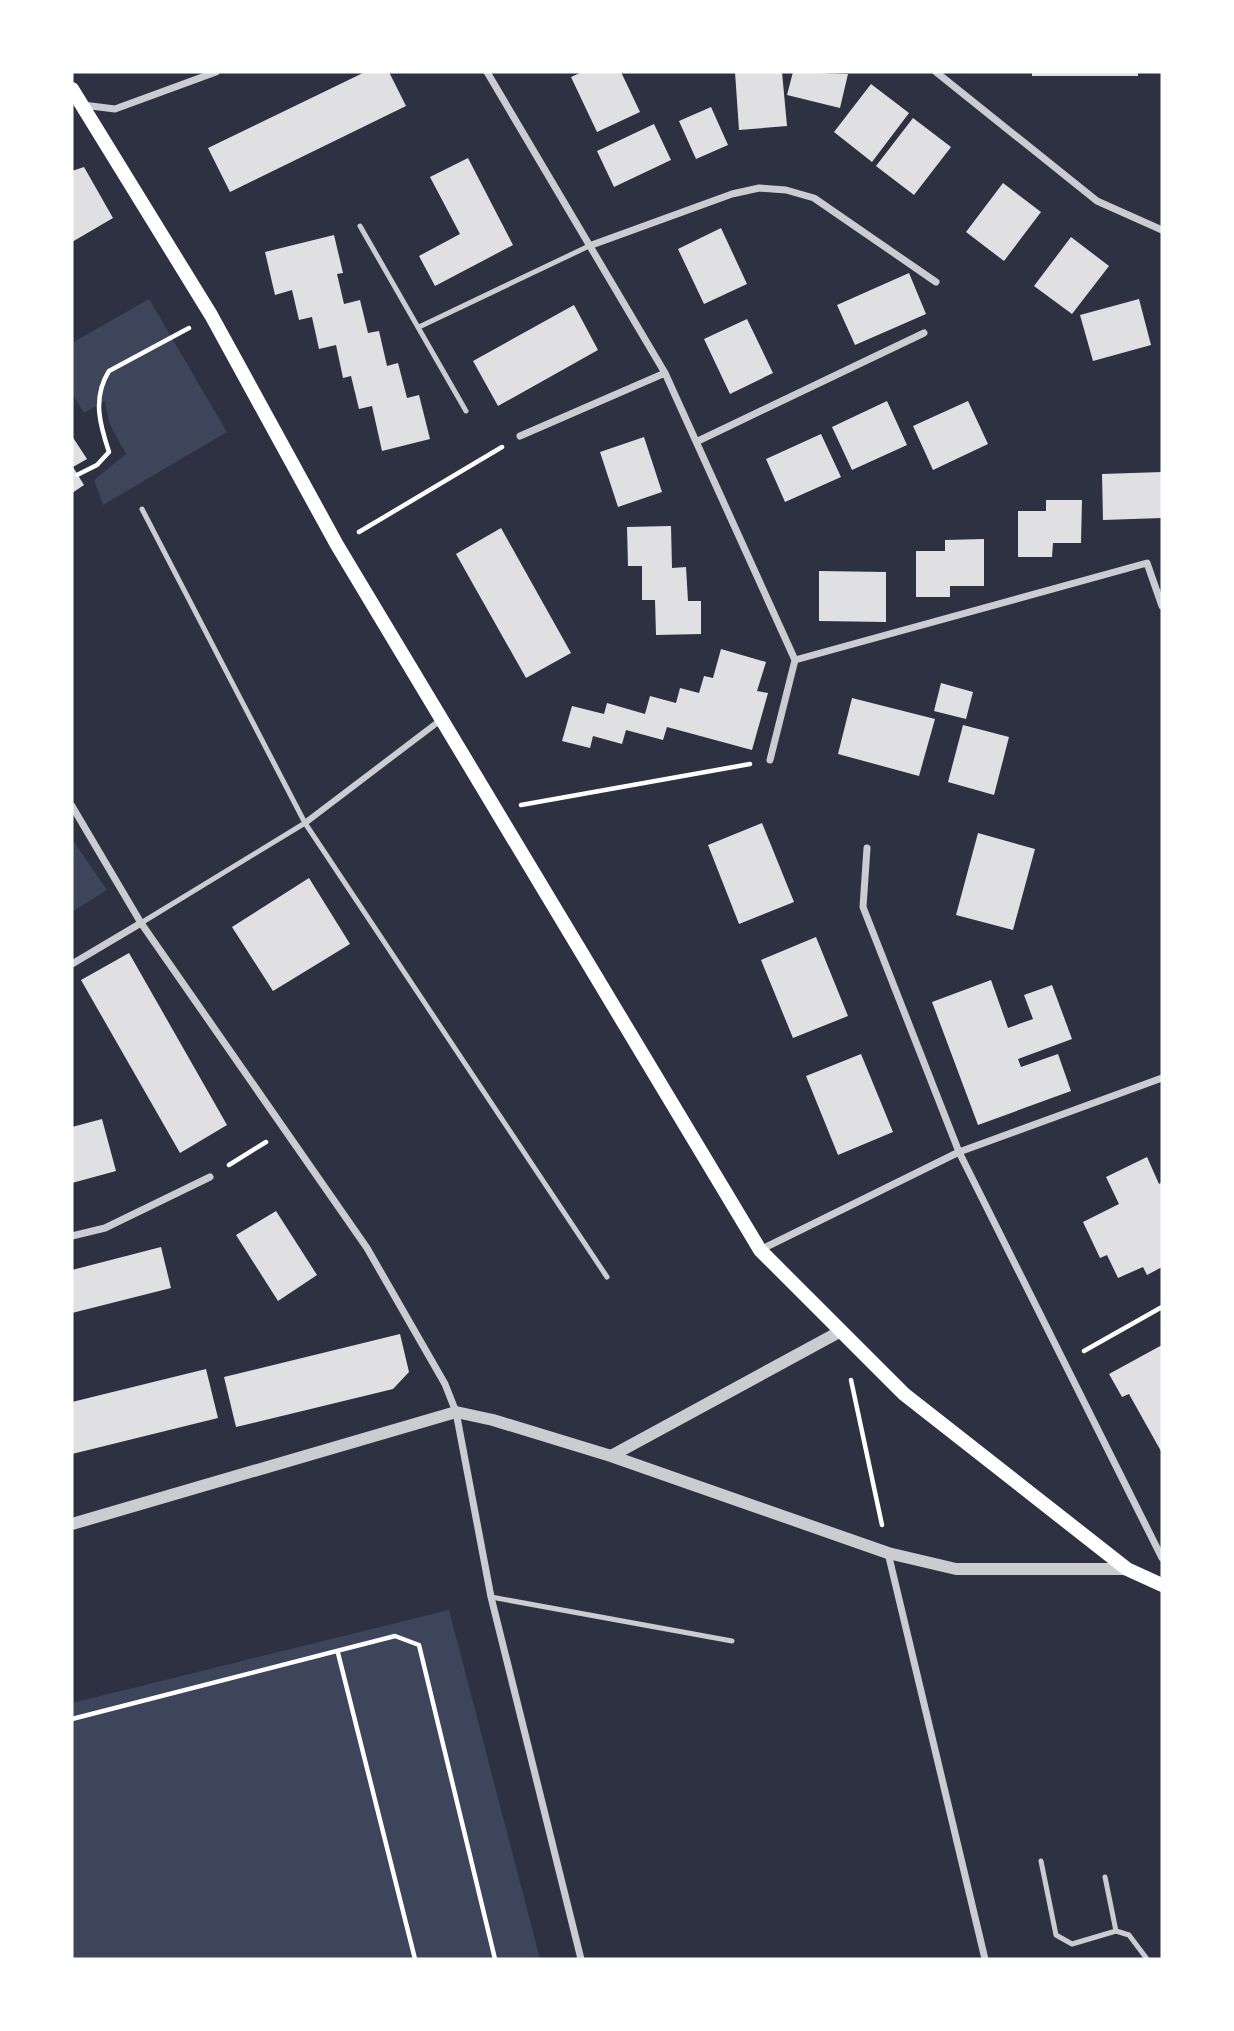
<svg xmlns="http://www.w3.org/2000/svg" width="1234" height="2031" viewBox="0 0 1234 2031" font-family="Poppins,sans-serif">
  <rect width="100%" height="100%" fill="#2d3142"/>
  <path fill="#3c4559" d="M 149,299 L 227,432 L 103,505 L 94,480 L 126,454 L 109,423 L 105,401 L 84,413 L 72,393 L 72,343 Z
    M 72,839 L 107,890 L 72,912 Z
    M 449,1610 L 540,1959 L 72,1959 L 72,1703 Z"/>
  <path fill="#e0e0e3" d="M 365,72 L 389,72 L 406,106 L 230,192 L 208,148 Z
    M 582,72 L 621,72 L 640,112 L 597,132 L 571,77 Z
    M 735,72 L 782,72 L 787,126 L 739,130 Z
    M 793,72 L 848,74 L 840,108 L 787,95 Z
    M 1032,72 L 1138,72 L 1138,76 L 1032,76 Z
    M 871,84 L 909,113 L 872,162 L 834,132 Z
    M 711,107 L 728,145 L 696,159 L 679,121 Z
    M 913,118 L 951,147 L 914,195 L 876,166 Z
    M 654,124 L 671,160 L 614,187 L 597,151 Z
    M 468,158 L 513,245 L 435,286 L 419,256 L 460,234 L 430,177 Z
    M 84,167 L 113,218 L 72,242 L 72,171 Z
    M 1003,183 L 1041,212 L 1004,261 L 966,232 Z
    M 721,228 L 747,284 L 704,304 L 678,249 Z
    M 334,235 L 343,273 L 337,274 L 344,304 L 360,300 L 368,333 L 379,331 L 387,366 L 398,363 L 407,398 L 419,395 L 430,439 L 382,451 L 372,406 L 359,409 L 351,376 L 343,378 L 336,345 L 319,349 L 312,317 L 299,320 L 292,290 L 275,295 L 265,252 Z
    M 1071,237 L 1109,266 L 1072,314 L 1034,286 Z
    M 909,273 L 926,314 L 855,345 L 837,305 Z
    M 1139,299 L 1151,345 L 1093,361 L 1080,315 Z
    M 574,305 L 598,350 L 498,406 L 473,361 Z
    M 747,319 L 773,373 L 730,394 L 704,339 Z
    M 887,401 L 907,445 L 852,470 L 832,427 Z
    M 968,401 L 988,444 L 933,470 L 913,426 Z
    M 821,434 L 841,477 L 785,502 L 766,459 Z
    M 72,436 L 87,459 L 73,467 L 84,485 L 72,493 Z
    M 644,437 L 662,492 L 618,507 L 600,452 Z
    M 1162,472 L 1162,518 L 1103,520 L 1102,474 Z
    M 1046,500 L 1082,500 L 1081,543 L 1053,543 L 1052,557 L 1018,557 L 1018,511 L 1046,511 Z
    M 671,526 L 672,568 L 686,567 L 688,601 L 701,601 L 701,634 L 656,635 L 655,600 L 642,600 L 642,566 L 628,566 L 627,527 Z
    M 501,528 L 571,653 L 526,678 L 456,554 Z
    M 984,539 L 984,586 L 950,586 L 950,597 L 916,597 L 916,551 L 945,551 L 945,540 Z
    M 819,571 L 886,572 L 886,622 L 819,621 Z
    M 721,649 L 766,662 L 757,691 L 768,693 L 752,750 L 667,727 L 663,740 L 626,730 L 622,744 L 593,736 L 590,748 L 562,741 L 572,706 L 604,714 L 607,703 L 645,714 L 650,696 L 676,703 L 680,688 L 699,693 L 704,676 L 713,678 Z
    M 941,683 L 973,692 L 966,719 L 934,711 Z
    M 852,698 L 935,719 L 919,776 L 838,754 Z
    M 963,725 L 1009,737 L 994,795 L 948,782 Z
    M 762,823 L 794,902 L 739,924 L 708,845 Z
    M 978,833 L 1035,849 L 1013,930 L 956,915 Z
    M 309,878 L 350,944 L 273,991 L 232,927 Z
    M 816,937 L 848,1016 L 793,1038 L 761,960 Z
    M 129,953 L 227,1125 L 180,1153 L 81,980 Z
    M 991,980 L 1008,1028 L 1033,1019 L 1024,995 L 1052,985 L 1072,1039 L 1018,1059 L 1021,1067 L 1058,1054 L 1071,1091 L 978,1125 L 932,1002 Z
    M 861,1054 L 893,1132 L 838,1155 L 806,1076 Z
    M 102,1119 L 116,1171 L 72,1183 L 72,1127 Z
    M 1147,1157 L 1159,1184 L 1162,1182 L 1162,1267 L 1147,1275 L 1143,1267 L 1118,1278 L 1107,1255 L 1100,1258 L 1083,1222 L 1119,1204 L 1106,1177 Z
    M 276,1211 L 317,1275 L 278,1301 L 236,1235 Z
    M 161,1247 L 171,1288 L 72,1313 L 72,1270 Z
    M 400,1334 L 409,1372 L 393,1389 L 236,1427 L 224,1377 Z
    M 1162,1345 L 1162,1453 L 1129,1394 L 1122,1397 L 1109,1374 Z
    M 206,1369 L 218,1418 L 72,1454 L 72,1402 Z"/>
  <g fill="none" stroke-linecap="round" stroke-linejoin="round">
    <path stroke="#fff" stroke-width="4.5" d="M 77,475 L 97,465 L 109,452 C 100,425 92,398 109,371 L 189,328
      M 359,532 L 502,447
      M 521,805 L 750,764
      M 229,1165 L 266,1142
      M 1084,1351 L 1162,1307
      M 851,1380 L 882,1525
      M 338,1653 L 415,1959
      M 72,1719 L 395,1636 L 419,1645 L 495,1959"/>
    <path stroke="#caccd0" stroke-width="5" d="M 360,226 L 466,411
      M 419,327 L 589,246
      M 142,509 L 305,823 L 607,1277
      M 141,923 L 305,823
      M 491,1597 L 732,1641
      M 1041,1861 L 1056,1935 L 1072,1944 L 1116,1931 L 1129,1935 L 1147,1959
      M 1105,1877 L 1116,1931"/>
    <path stroke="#caccd0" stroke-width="6" d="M 305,823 L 442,719"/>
    <path stroke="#caccd0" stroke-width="7" d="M 487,72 L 665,373 L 795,660 L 770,760
      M 936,72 L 1097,201 L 1162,230
      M 83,105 L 115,109 L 216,72
      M 589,246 L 732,194 L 759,188 L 786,190 L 814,198 L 936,282
      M 520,436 L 665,373
      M 698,441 L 924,333
      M 795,660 L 1147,563 L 1162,606
      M 72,806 L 141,923 L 367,1248 L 445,1384 L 456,1412 L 491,1597 L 581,1959
      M 867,848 L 863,907 L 959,1152 L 1162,1558
      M 72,964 L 141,923
      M 72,1236 L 105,1228 L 210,1177
      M 760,1250 L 959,1152 L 1162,1078
      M 888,1553 L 985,1959"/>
    <path stroke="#caccd0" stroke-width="12" d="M 611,1456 L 841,1331
      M 72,1524 L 456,1412 L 493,1420 L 611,1456 L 888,1553 L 956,1569 L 1127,1569"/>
    <path stroke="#fff" stroke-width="14" d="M 72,89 L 211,315 L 337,545 L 760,1250 L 904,1394 L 1127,1569 L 1162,1585"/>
  </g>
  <rect width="1234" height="2031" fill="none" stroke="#ffffff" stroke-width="147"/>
</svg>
